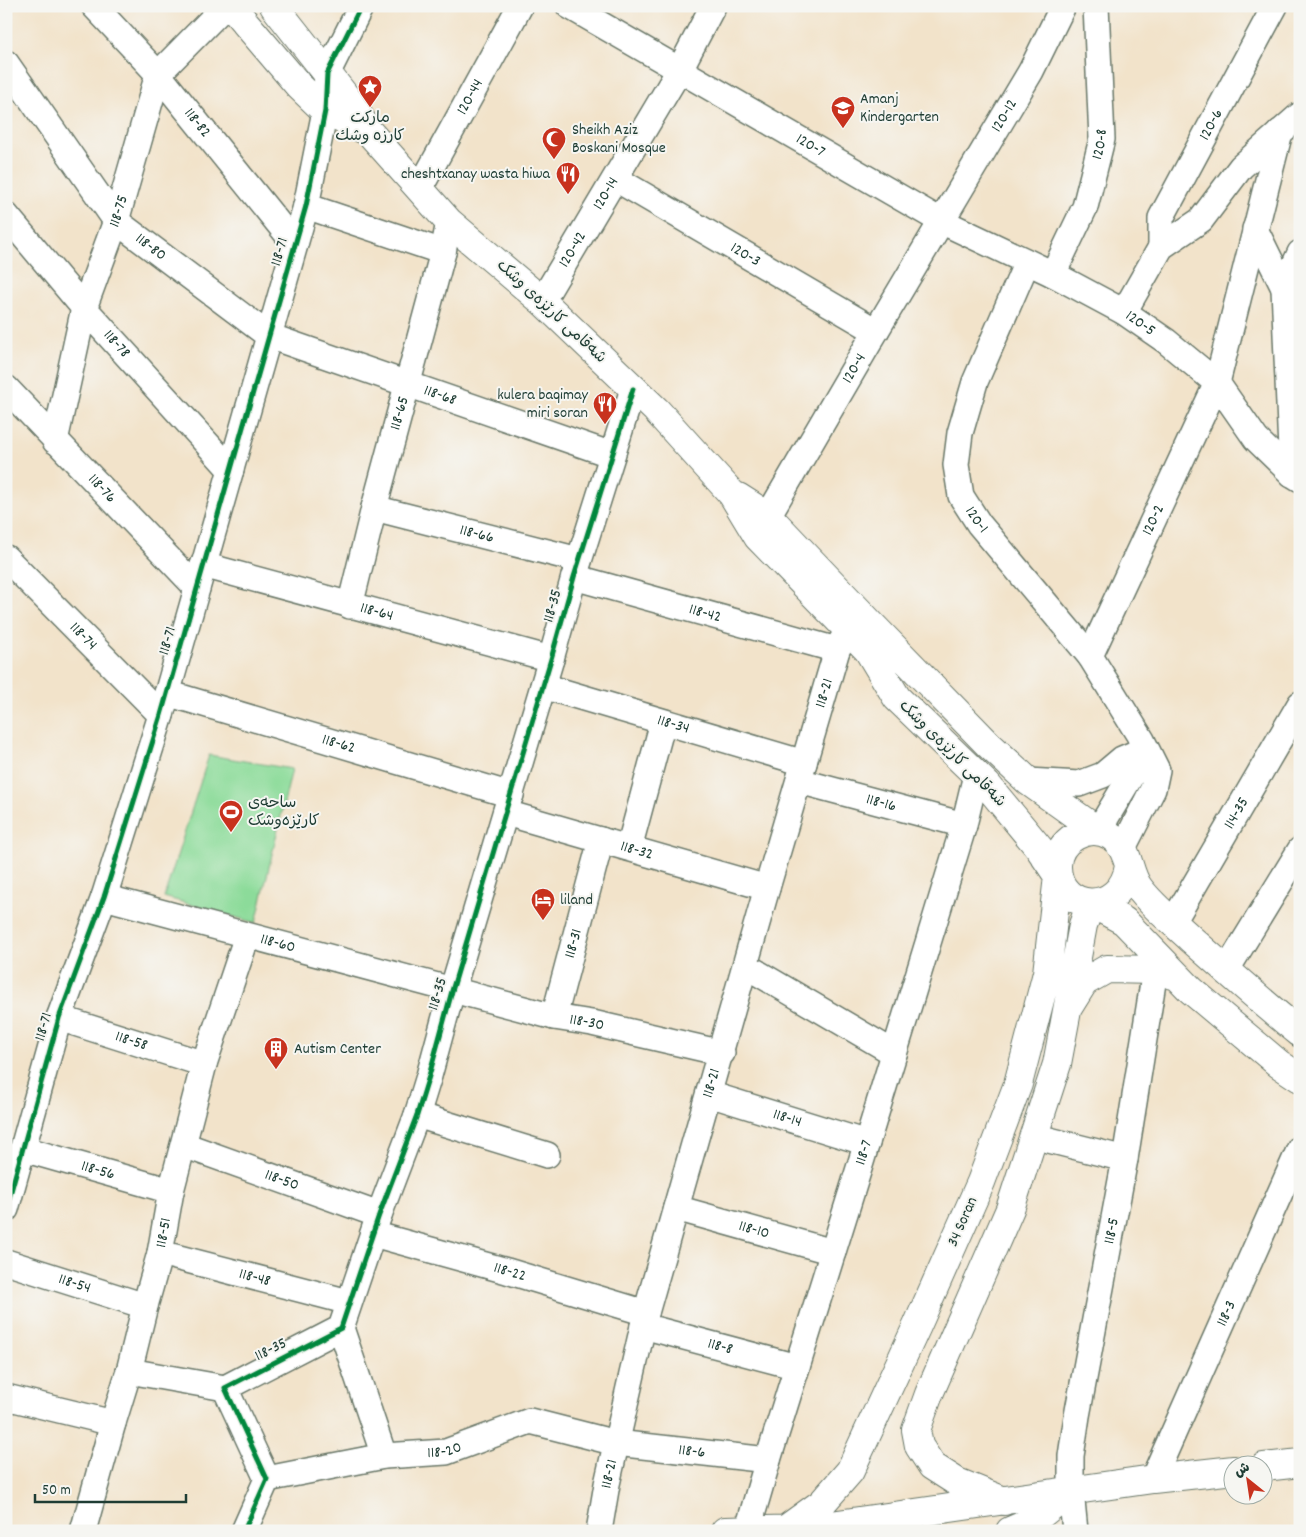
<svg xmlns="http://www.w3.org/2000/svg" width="1306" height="1537" viewBox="0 0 1306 1537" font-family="Dekko,'Playpen Sans Arabic',sans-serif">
  <rect width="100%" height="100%" fill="#f6f6f2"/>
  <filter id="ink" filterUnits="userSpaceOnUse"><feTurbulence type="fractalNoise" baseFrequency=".02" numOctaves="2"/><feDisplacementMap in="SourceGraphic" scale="10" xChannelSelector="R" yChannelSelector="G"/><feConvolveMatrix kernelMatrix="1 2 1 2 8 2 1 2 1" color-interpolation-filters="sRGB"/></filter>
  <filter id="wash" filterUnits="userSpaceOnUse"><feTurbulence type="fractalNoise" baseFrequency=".0096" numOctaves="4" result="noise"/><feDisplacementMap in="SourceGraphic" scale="20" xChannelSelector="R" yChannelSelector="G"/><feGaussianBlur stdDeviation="1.12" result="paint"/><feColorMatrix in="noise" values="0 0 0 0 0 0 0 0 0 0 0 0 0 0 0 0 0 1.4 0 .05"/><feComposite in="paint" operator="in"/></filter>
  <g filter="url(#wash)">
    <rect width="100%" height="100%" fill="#f2e3ca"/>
    <path fill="#8cdb9a" stroke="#568c67" d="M 209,755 L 292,769 L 256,923 L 164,897 Z"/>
  </g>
  <g filter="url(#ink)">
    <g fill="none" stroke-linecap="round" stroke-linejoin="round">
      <defs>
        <g id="minor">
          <path id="s1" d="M 94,6 L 158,74 L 295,244"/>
          <path id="s2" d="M 569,6 L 941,221 L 1053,274 L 1124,312 L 1166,341 L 1217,383 L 1256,439 L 1292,474 L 1300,479"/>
          <path id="s3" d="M 6,63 L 116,221 L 269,336 L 612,455"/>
          <path id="s4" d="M 616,179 L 876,331"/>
          <path id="s5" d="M 420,188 L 520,6"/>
          <path d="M 306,206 L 443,252"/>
          <path id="s6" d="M 6,215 L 84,308 L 231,470"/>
          <path d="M 1255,229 L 1284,288"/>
          <path id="s7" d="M 1161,247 L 1161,218 L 1275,6"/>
          <path id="s8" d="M 1027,262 L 975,382 L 960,433 L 956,465 L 961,496 L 979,524 L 1090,656 L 1142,740 L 1157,770 L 1153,789 L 1123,848"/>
          <path id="s9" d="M 1053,274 L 1085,207 L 1102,139 L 1096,6"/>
          <path id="s10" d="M 542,301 L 680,69 L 713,6"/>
          <path d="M 1124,312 L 1161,247 L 1201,220 L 1241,167 L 1300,115"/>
          <path id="s11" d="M 6,388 L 197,588"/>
          <path id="s12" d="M 55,441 L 84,308 L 116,221 L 158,74 L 225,6"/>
          <path d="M 1292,474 L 1284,288 L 1300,253"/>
          <path id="s13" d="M 374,508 L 579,560"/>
          <path id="s14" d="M 768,516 L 876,331 L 1031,71 L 1063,6"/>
          <path id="s15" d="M 6,558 L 161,715"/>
          <path id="s16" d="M 203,565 L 551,659"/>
          <path id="s17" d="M 574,577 L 837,650"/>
          <path id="s18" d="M 350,606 L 374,508 L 443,252 L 449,222"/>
          <path id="s19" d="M 1090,656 L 1217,383 L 1280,132"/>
          <path id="s20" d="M 543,686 L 804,763"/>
          <path id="s21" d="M 167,693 L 511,795"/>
          <path id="s22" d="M 799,781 L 964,825"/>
          <path d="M 1028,781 L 1079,784 L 1103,775 L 1122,759 L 1141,751"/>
          <path id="s23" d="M 506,813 L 767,888"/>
          <path d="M 1098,831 L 1140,761 L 1141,742"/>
          <path d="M 629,848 L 663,722"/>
          <path id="s24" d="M 104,897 L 554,1017 L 592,1023 L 722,1053"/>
          <path id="s25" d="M 1173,922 L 1300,704"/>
          <path d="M 746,966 L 894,1053"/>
          <path d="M 1226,971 L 1300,850"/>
          <path id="s26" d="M 554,1017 L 601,840"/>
          <path id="s27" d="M 59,1018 L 204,1064"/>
          <path id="s28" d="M 709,1094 L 867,1143"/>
          <path d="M 417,1115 L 547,1155"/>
          <path d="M 1033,1136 L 1125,1159"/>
          <path id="s29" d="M 184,1145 L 379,1215"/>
          <path id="s30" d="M 23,1149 L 171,1191"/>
          <path id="s31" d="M 676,1208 L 833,1252"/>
          <path d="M 6,1209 L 59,1018 L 104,897 L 161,715 L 306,206 L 325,111 L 327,74 L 361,6"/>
          <path id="s32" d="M 373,1234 L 507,1271 L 646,1313"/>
          <path id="s33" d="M 160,1253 L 349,1302"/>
          <path id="s34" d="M 6,1262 L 145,1306"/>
          <path id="s35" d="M 643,1326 L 797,1367"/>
          <path d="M 341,1328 L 384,1456"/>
          <path d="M 129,1371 L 225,1388"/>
          <path d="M 6,1397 L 113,1423"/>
          <path id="s36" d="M 267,1479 L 384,1456 L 446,1452 L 530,1421 L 616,1443 L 768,1460"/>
          <path id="s37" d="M 1153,1479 L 1300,1148"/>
          <path id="s38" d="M 748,1529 L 768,1460 L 861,1162 L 964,825 L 976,775"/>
          <path id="s39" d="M 83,1531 L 113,1423 L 129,1371 L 145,1306 L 160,1253 L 171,1191 L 204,1064 L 247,936"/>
          <path d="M 244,1531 L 267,1479 L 225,1388 L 341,1328 L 379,1215 L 417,1115 L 429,1076 L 452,991 L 551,659 L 574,577 L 633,389"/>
          <path id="s40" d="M 599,1531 L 607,1484 L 646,1313 L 767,888 L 837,650 L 842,640"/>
          <path id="s41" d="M 1075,1531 L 1071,1491 L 1071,1456 L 1077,1416 L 1125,1159 L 1155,970"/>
        </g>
        <path id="major" d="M 231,6 L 299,86 L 325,111 L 369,132
          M 274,6 L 349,101 L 369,132 L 449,222 L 542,301 L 656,410 L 732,494 L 758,537 L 868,650 L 897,698 L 987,785 L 1039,848 L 1058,876 L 1047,973 L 1018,1084 L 981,1182 L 917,1326 L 850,1471 L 822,1503 L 786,1529
          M 738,497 L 768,516 L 872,625 L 988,744 L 1028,781 L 1098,831
          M 1129,866 C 1121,917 1058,912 1057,867 C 1056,840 1089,822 1111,836 C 1130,848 1127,872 1139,888 C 1153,907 1174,923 1191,939 C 1227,971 1263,1003 1300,1033
          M 1069,1006 L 1084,982 L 1107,969 L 1155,970 L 1177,976
          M 1264,1467 L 1300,1463
          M 1004,1501 L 957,1482 L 932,1466 L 919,1446 L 916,1430 L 929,1394 L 1010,1209 L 1057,1064 L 1083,925 L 1091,903 L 1124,921 L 1191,990 L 1279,1064 L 1300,1078
          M 725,1531 L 803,1529 L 1153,1479 L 1234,1470
          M 1010,1531 L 1033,1521 L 1069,1492"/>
      </defs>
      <use href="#minor" stroke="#697768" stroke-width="28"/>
      <use href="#major" stroke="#697768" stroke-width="30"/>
      <use href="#minor" stroke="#fff" stroke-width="25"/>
      <use href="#major" stroke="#fff" stroke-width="28"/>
      <defs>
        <path id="cycleway" d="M 6,1209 L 59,1018 L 104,897 L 161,715 L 306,206 L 325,111 L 327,74 L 361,6
          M 244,1531 L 267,1479 L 225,1388 L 341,1328 L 379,1215 L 417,1115 L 429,1076 L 452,991 L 551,659 L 574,577 L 633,389"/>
      </defs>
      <use href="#cycleway" stroke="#f6f6f2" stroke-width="8"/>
      <use href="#cycleway" stroke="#00873e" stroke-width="5"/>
    </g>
  </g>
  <defs>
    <symbol id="sight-pin" viewBox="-11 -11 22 30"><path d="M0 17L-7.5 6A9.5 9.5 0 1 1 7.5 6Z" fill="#c8321e" stroke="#f6f6f2"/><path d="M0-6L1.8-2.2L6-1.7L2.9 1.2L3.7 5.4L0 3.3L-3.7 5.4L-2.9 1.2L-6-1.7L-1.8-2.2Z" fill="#fff"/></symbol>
    <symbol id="school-pin" viewBox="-11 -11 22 30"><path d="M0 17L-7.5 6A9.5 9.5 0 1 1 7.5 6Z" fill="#c8321e" stroke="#f6f6f2"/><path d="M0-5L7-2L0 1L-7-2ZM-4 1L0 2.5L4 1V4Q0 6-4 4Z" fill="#fff"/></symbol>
    <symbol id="mosque-pin" viewBox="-11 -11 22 30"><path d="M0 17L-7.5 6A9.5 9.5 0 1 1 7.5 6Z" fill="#c8321e" stroke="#f6f6f2"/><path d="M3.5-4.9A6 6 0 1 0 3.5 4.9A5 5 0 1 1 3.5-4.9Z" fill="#fff"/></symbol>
    <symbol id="restaurant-pin" viewBox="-11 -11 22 30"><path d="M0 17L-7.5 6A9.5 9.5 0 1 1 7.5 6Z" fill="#c8321e" stroke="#f6f6f2"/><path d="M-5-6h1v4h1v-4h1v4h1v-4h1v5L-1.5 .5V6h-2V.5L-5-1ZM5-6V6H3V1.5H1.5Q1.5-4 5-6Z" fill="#fff"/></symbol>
    <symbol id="stadium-pin" viewBox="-11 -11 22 30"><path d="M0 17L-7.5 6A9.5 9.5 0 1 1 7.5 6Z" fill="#c8321e" stroke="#f6f6f2"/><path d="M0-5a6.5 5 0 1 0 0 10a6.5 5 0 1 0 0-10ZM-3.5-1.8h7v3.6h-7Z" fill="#fff"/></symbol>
    <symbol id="hotel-pin" viewBox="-11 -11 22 30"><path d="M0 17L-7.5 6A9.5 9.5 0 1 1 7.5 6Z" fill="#c8321e" stroke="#f6f6f2"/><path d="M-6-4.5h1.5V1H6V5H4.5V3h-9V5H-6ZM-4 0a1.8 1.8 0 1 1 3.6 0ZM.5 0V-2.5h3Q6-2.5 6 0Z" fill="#fff"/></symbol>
    <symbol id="building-pin" viewBox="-11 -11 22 30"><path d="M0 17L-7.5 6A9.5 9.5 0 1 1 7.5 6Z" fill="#c8321e" stroke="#f6f6f2"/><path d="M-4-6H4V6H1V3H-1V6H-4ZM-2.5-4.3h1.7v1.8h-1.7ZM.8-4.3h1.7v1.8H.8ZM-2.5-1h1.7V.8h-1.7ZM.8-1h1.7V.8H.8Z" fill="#fff"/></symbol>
  </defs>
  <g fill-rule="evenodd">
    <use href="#sight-pin" x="356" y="73" width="28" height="38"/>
    <use href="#school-pin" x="829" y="94" width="28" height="38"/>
    <use href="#mosque-pin" x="540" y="125" width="28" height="38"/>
    <use href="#restaurant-pin" x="554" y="160" width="28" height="38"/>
    <use href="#restaurant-pin" x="591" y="390" width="28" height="38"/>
    <use href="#stadium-pin" x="217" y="798" width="28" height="38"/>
    <use href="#hotel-pin" x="529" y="886" width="28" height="38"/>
    <use href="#building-pin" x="262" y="1035" width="28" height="38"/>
  </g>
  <g text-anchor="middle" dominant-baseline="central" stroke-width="4" stroke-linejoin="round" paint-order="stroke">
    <g font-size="16" fill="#1f3d34" stroke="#f6f6f2">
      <text stroke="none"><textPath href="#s5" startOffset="104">120-44</textPath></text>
      <text stroke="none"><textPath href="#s14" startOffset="465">120-12</textPath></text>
      <text stroke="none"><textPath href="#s1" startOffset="156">118-82</textPath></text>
      <text stroke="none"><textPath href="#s7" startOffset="135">120-6</textPath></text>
      <text stroke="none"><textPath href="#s9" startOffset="139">120-8</textPath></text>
      <text stroke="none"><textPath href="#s2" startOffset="279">120-7</textPath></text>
      <text stroke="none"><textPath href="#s10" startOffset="125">120-14</textPath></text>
      <text stroke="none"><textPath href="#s12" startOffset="239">118-75</textPath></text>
      <text stroke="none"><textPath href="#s3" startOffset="236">118-80</textPath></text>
      <text stroke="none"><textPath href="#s10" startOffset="60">120-42</textPath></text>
      <text transform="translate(280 252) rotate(-74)">118-71</text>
      <text stroke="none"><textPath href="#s4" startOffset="150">120-3</textPath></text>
      <text transform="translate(551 312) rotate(43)">شەقامی کارێزەی وشک</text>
      <text stroke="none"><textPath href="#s2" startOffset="654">120-5</textPath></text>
      <text stroke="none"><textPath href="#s6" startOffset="170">118-78</textPath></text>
      <text stroke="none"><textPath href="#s14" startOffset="171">120-4</textPath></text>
      <text stroke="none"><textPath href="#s3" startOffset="565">118-68</textPath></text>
      <text stroke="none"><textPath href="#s18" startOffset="199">118-65</textPath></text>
      <text stroke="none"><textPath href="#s11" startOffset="139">118-76</textPath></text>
      <text stroke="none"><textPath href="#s8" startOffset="276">120-1</textPath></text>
      <text stroke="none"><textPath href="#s19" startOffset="150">120-2</textPath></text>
      <text stroke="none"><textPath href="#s13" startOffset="106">118-66</textPath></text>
      <text transform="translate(553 606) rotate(-75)">118-35</text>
      <text stroke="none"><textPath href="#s16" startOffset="180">118-64</textPath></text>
      <text stroke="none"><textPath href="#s17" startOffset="136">118-42</textPath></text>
      <text stroke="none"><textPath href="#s15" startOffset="110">118-74</textPath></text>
      <text transform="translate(168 641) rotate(-74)">118-71</text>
      <text stroke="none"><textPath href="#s40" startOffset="868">118-21</textPath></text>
      <text stroke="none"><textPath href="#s20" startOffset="136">118-34</textPath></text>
      <text stroke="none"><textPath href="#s21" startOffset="179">118-62</textPath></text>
      <text transform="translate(952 754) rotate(45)">شەقامی کارێزەی وشک</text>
      <text stroke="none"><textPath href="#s22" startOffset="85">118-16</textPath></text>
      <text stroke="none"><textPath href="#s25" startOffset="126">114-35</textPath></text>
      <text stroke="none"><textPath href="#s23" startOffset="136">118-32</textPath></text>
      <text stroke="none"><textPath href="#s26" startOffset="76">118-31</textPath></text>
      <text stroke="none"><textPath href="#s24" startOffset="180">118-60</textPath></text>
      <text transform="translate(438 994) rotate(-74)">118-35</text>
      <text stroke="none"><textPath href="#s24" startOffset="499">118-30</textPath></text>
      <text transform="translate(44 1027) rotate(-74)">118-71</text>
      <text stroke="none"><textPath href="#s27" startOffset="76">118-58</textPath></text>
      <text stroke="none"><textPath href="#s40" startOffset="462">118-21</textPath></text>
      <text stroke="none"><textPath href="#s28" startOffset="82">118-14</textPath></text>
      <text stroke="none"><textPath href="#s38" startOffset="394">118-7</textPath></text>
      <text stroke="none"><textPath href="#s30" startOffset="78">118-56</textPath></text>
      <text stroke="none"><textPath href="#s29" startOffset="104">118-50</textPath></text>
      <text transform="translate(963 1222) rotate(-66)">34 Soran</text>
      <text stroke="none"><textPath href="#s31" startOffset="81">118-10</textPath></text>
      <text stroke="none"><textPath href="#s41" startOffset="304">118-5</textPath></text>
      <text stroke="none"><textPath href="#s39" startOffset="309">118-51</textPath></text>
      <text stroke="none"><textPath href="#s32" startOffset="142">118-22</textPath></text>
      <text stroke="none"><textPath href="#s33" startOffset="98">118-48</textPath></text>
      <text stroke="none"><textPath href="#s34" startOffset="72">118-54</textPath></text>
      <text stroke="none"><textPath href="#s37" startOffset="181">118-3</textPath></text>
      <text stroke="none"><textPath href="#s35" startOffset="80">118-8</textPath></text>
      <text transform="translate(271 1350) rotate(-27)">118-35</text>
      <text stroke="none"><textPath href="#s36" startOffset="180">118-20</textPath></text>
      <text stroke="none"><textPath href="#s36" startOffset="436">118-6</textPath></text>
      <text stroke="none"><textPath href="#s40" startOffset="58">118-21</textPath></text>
    </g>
    <g font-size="16" fill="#1f3d34" stroke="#f6f6f2" text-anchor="start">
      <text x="860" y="99">Amanj<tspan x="860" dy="18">Kindergarten</tspan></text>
      <text x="370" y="118" text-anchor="middle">ماركت<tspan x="370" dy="18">كارزه وشك</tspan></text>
      <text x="572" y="130">Sheikh Aziz<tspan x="572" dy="18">Boskani Mosque</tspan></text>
      <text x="550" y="174" text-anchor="end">cheshtxanay wasta hiwa</text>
      <text x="588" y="395" text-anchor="end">kulera baqimay<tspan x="588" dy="18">miri soran</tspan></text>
      <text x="248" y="803">ساحه‌ی<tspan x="248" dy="18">کارێزه‌وشک</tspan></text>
      <text x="560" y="900">liland</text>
      <text x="294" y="1049">Autism Center</text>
    </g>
  </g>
  <rect width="1306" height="1537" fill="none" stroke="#f6f6f2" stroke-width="25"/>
  <g transform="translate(1248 1480) rotate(330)"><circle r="24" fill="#f6f6f2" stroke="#a0aca6"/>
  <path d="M0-4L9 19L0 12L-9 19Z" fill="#c8321e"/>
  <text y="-8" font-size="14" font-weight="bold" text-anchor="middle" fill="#1f3d34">ش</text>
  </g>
  <path d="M35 1494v8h151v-8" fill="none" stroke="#1f3d34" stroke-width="2.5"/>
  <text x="42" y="1494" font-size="15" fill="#1f3d34" stroke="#f6f6f2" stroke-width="4" paint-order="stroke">50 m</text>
</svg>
